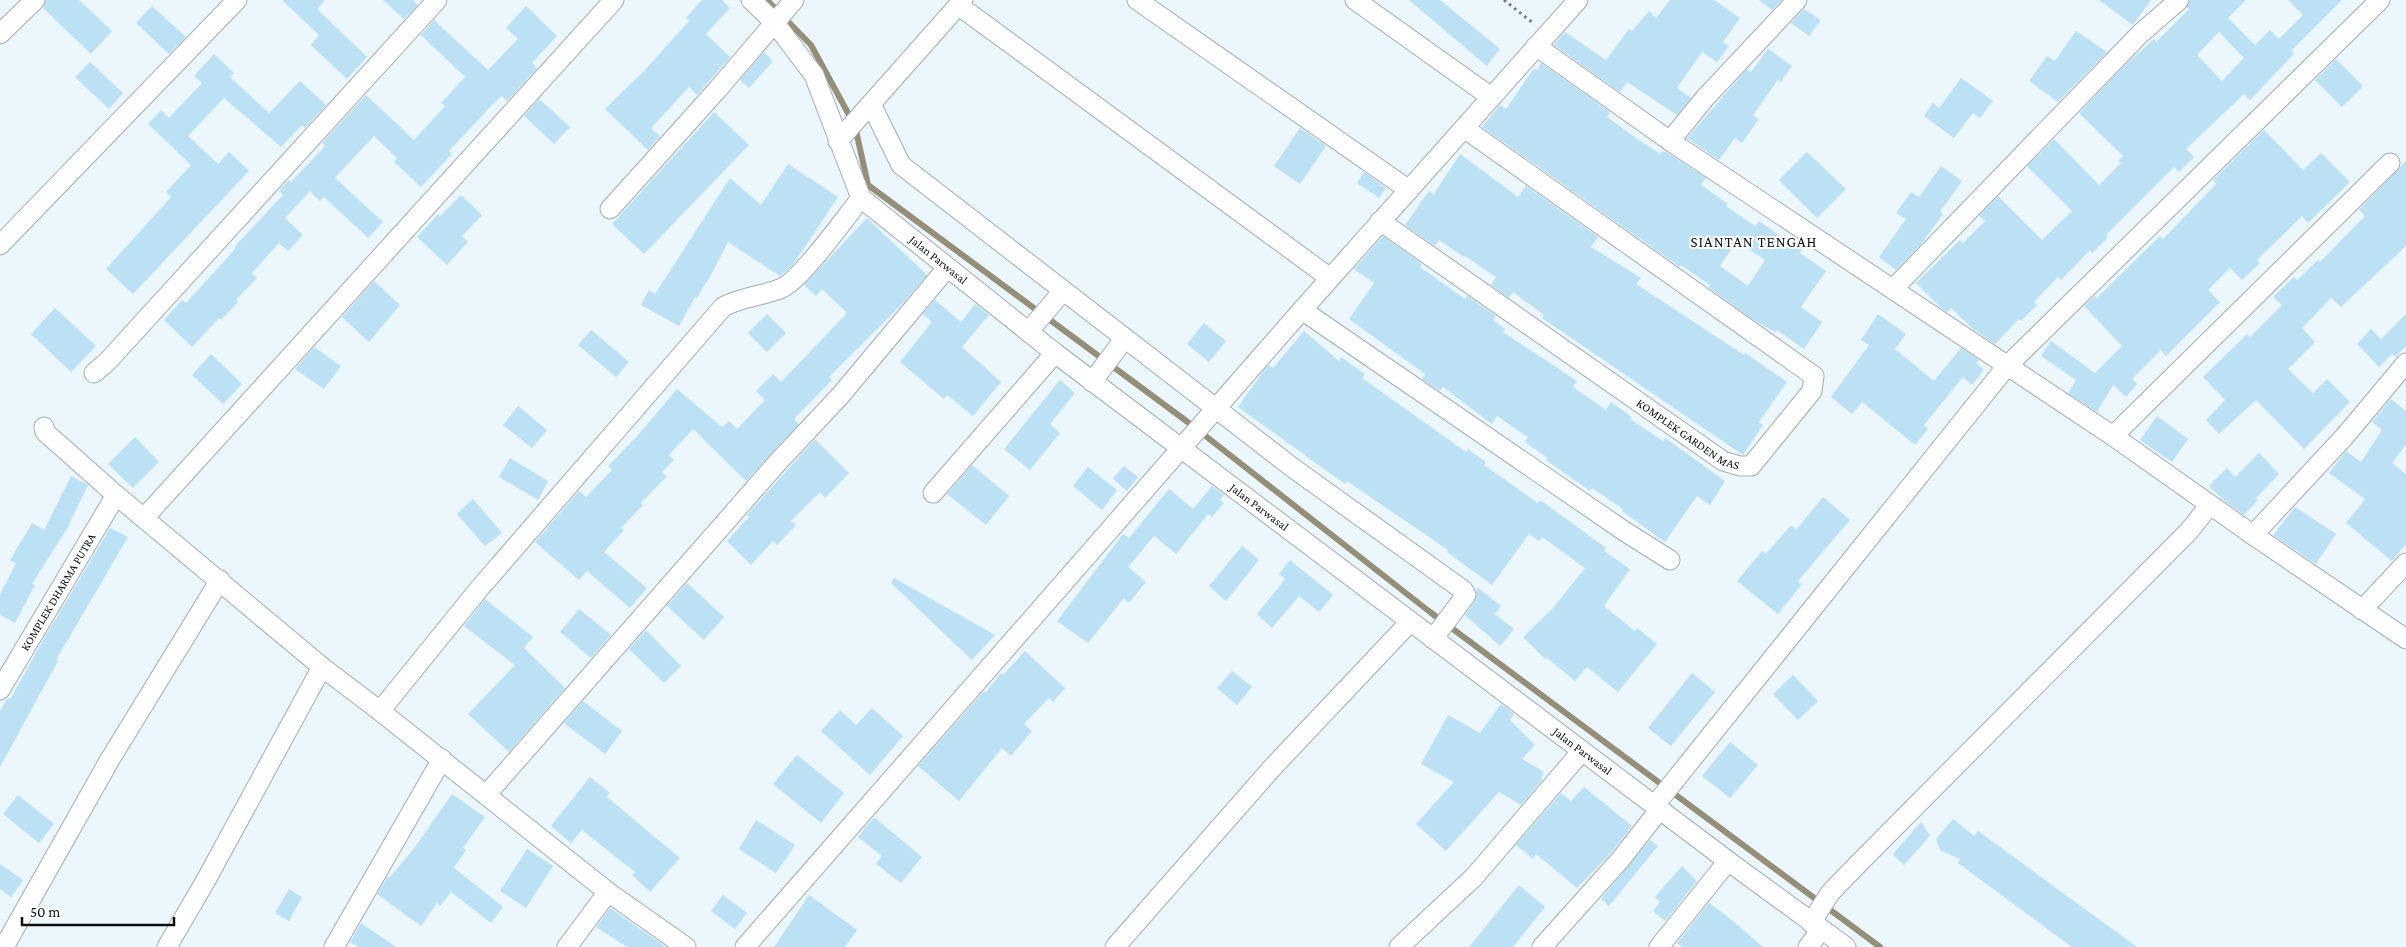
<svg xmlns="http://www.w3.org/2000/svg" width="2406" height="947" viewBox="0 0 2406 947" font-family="'Crimson Pro',serif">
  <rect width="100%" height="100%" fill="#ebf6fd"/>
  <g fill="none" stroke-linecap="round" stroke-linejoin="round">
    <path stroke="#958e78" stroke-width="6" d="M 767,0 L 811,45 L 855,126 L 868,185 L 1189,423 L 1430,612 L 1880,947"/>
  </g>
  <path fill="#bce0f4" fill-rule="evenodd" d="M 46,0 L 79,0 L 112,31 L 91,54 L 43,8 Z
    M 282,0 L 325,0 L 317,9 L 367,57 L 347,79 L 311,45 L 319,35 Z
    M 383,0 L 413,0 L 418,5 L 404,19 Z
    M 702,0 L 722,0 L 730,8 L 706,34 L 730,57 L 697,95 L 689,87 L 651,128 L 660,136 L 648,150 L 605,109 L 644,71 L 689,21 L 686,18 Z
    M 1409,0 L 1440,0 L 1500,49 L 1487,66 Z
    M 1670,0 L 1714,0 L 1740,18 L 1723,42 L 1729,46 L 1717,62 L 1702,52 L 1677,88 L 1691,98 L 1677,115 L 1627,82 L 1620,92 L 1554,45 L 1565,32 L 1606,60 L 1629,29 L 1632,31 L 1649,11 L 1656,18 Z
    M 1759,0 L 1782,0 L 1772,10 Z
    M 2099,0 L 2151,0 L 2133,25 Z
    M 2190,0 L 2246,0 L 2228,18 L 2255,45 L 2270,30 L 2279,39 L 2303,15 L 2288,0 L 2342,0 L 2291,51 L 2294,54 L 2250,100 L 2244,94 L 2186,149 L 2194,157 L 2179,172 L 2174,167 L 2106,235 L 2108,237 L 2092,253 L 2090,250 L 2061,280 L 2058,277 L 2034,302 L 2037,305 L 2021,321 L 2019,319 L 1995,344 L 1972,328 L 1951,308 L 1947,312 L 1940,307 L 1916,283 L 1960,240 L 1963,243 L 1985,221 L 1979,216 L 1998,196 L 2042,240 L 2072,211 L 2027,166 L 2054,139 L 2099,185 L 2121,163 L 2118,161 L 2123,156 L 2079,113 L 2125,65 L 2154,39 L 2156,42 L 2189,9 L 2187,7 ZM 2219,32 L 2244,58 L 2222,81 L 2197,55 Z
    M 152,6 L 186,37 L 169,54 L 136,23 Z
    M 526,6 L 557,36 L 532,63 L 537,68 L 507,101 L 502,96 L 492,105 L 449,151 L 452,154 L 421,187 L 394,162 L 397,158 L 374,136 L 335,178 L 383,222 L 368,238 L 324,197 L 320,201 L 310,191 L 285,218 L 303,235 L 288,251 L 279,243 L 252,273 L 257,278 L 236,300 L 238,302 L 221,320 L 219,318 L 192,347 L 164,320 L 182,300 L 186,303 L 236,248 L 235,246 L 283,195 L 279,191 L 289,180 L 291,182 L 325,146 L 322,143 L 366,95 L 414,140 L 445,106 L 441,103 L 465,77 L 421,35 L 434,20 L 488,70 L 518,39 L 506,28 Z
    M 1804,9 L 1821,20 L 1809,36 L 1791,23 Z
    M 2076,31 L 2107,52 L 2058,102 L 2029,81 L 2047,56 L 2055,61 Z
    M 1768,49 L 1792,66 L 1781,82 L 1778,80 L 1753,115 L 1759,119 L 1742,143 L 1735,138 L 1719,160 L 1687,138 L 1747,69 L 1751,72 Z
    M 764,52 L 773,61 L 749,88 L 740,80 Z
    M 214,54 L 234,73 L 230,77 L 269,113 L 300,81 L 326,105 L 305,128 L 302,125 L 281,147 L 224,98 L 188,136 L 218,164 L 229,152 L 249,171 L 133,294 L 106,269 L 171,197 L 166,192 L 191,165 L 148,124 L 161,110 L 169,118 L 202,83 L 194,76 Z
    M 2336,59 L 2363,86 L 2342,107 L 2315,80 Z
    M 90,62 L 123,93 L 109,109 L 75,77 Z
    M 1541,63 L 1610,112 L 1607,117 L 1636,138 L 1660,154 L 1662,151 L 1668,153 L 1706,178 L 1701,185 L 1728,204 L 1726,206 L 1755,226 L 1759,221 L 1783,238 L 1784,236 L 1802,249 L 1800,253 L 1826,271 L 1801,307 L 1822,322 L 1804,349 L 1777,330 L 1775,332 L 1752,319 L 1708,287 L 1710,285 L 1681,265 L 1680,267 L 1482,127 L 1500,105 L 1506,109 L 1534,68 L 1537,70 ZM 1737,241 L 1765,260 L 1748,286 L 1720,266 Z
    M 1961,78 L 1993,101 L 1980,118 L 1973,113 L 1954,138 L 1924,116 L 1933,103 L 1939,108 Z
    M 539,99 L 570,127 L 554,144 L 524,116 Z
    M 714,112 L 749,145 L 644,254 L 612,224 Z
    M 1300,128 L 1326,146 L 1300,184 L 1274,166 Z
    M 2264,130 L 2303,170 L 2321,153 L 2350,182 L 2308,223 L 2302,216 L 2257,260 L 2260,263 L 2242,280 L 2230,268 L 2208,290 L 2220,302 L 2166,356 L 2161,350 L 2132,379 L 2137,384 L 2126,397 L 2113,385 L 2097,412 L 2068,393 L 2076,380 L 2041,356 L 2051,341 L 2095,373 L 2122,346 L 2084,306 L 2095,296 L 2097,298 L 2160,236 L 2163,239 L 2216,184 L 2213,180 Z
    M 1807,152 L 1846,189 L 1817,218 L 1779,180 Z
    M 1460,154 L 1518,197 L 1526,186 L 1598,237 L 1591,247 L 1641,278 L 1636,284 L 1744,355 L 1745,353 L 1787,382 L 1759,422 L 1763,425 L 1743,455 L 1542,318 L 1544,315 L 1513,292 L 1509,298 L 1491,285 L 1496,277 L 1465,256 L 1464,257 L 1439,240 L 1435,246 L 1405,225 L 1429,191 L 1434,194 Z
    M 2406,161 L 2406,246 L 2341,307 L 2331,298 L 2302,328 L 2315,342 L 2288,369 L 2313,393 L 2327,379 L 2350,402 L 2304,449 L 2256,400 L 2219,434 L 2206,420 L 2225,400 L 2203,377 L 2247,334 L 2250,337 L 2282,305 L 2273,297 L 2294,277 L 2297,280 L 2318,260 L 2320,262 L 2365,216 L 2359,210 Z
    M 788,164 L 838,197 L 793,265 L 780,276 L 728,242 L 712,273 L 697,298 L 695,297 L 679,326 L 641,305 L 649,290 L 655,294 L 730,178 L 761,205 Z
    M 1941,166 L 1962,181 L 1940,212 L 1943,214 L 1922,243 L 1896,270 L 1879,257 L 1906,219 L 1896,213 L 1911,192 L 1919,197 Z
    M 1364,172 L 1386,188 L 1379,198 L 1357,183 Z
    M 461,195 L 482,215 L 462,236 L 468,242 L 447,265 L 417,237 L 438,214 L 440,216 Z
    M 867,218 L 927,275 L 904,302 L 829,377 L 832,380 L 794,419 L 799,424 L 746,481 L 693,429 L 669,455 L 674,460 L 662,472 L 667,476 L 641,503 L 643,505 L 621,528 L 624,530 L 604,552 L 647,588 L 630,608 L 587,571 L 579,580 L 535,542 L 579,491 L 586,497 L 612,470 L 608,466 L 639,434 L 677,389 L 722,427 L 729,421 L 737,429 L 765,400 L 756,391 L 773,374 L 781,382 L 847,313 L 822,289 L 816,296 L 804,285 Z
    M 1383,236 L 1422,264 L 1420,267 L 1465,299 L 1467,296 L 1496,316 L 1493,320 L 1505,329 L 1503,332 L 1577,381 L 1573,387 L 1606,410 L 1611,402 L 1632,417 L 1630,419 L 1663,441 L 1665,438 L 1725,481 L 1710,505 L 1697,496 L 1665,542 L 1622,511 L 1623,509 L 1592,488 L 1590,491 L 1546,460 L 1548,458 L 1525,442 L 1528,437 L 1497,416 L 1492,424 L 1443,387 L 1440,391 L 1422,379 L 1425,374 L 1349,319 L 1374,283 L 1354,269 Z
    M 374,281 L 400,305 L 369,342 L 342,317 Z
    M 935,300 L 961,322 L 975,304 L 989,315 L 962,347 L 1001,382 L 973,416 L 947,395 L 944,399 L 900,362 L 932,322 L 923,314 Z
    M 55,308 L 96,346 L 71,372 L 31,334 Z
    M 767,314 L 786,333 L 767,352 L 748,333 Z
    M 1878,314 L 1906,334 L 1895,349 L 1934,381 L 1961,348 L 1979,360 L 1976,363 L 1984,370 L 1972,385 L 1963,377 L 1924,425 L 1928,429 L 1915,445 L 1862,402 L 1852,414 L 1831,397 L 1869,345 L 1861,340 Z
    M 2406,314 L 2406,346 L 2395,357 L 2392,354 L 2379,367 L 2357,344 L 2371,329 L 2381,339 Z
    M 1204,323 L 1226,341 L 1209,362 L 1187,344 Z
    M 591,330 L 629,362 L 616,377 L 578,345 Z
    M 1304,331 L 1339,361 L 1341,357 L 1365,374 L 1362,378 L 1466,452 L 1468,449 L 1486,462 L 1484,465 L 1538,503 L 1540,500 L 1558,513 L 1606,548 L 1604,551 L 1630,569 L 1604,606 L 1635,631 L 1637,628 L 1657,644 L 1618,692 L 1587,667 L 1575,681 L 1547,658 L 1545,659 L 1523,637 L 1553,608 L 1585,568 L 1542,537 L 1539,541 L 1529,534 L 1492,585 L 1447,552 L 1448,550 L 1347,481 L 1345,484 L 1238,407 L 1265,369 L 1269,365 L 1273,368 Z
    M 314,347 L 341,366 L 324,389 L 295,369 Z
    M 211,354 L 242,384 L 223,404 L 192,375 Z
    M 1060,380 L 1075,393 L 1050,424 L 1060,433 L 1030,470 L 1004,449 Z
    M 2391,399 L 2406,411 L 2406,445 L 2392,463 L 2406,474 L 2406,544 L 2392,561 L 2346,523 L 2365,499 L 2329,473 L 2346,451 L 2361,462 L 2382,430 L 2372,422 Z
    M 518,406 L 547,430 L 532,448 L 503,425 Z
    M 2157,416 L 2188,439 L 2172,462 L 2140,440 Z
    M 135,437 L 159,462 L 133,488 L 108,464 Z
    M 815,439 L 849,473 L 825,498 L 820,492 L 791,521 L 796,525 L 777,545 L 773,541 L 751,565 L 727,541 L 749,517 L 747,515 Z
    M 2259,453 L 2279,474 L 2256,498 L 2258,500 L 2244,515 L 2226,502 L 2209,486 L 2227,468 L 2235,477 Z
    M 510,458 L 548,481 L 538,500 L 499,477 Z
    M 972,465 L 1009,496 L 986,525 L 947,494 Z
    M 1124,466 L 1138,477 L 1127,491 L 1113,479 Z
    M 1088,467 L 1117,490 L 1102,510 L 1073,486 Z
    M 71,476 L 88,485 L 68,527 L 32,584 L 35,585 L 15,623 L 0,615 L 0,594 L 16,564 L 10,560 L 32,523 L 44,530 Z
    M 1212,486 L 1224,495 L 1220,500 L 1224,503 L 1212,517 L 1208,514 L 1176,554 L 1154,536 L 1128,567 L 1146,582 L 1129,603 L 1124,598 L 1088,643 L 1057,621 L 1123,534 L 1129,538 L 1169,489 L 1193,509 Z
    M 1823,497 L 1850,520 L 1798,581 L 1802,584 L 1778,614 L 1737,581 L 1762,551 L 1766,554 L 1791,525 L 1796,530 Z
    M 473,499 L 502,533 L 485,546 L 457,514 Z
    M 2295,507 L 2336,534 L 2316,564 L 2273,535 Z
    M 110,528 L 128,537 L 56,660 L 58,661 L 0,767 L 0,711 L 7,699 L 11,698 L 42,642 Z
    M 1242,546 L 1259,560 L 1226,601 L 1209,586 Z
    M 1290,560 L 1333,595 L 1319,612 L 1299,596 L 1272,628 L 1257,614 L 1285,579 L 1279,574 Z
    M 894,578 L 995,635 L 972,660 L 891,583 Z
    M 687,583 L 724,617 L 704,640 L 667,606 Z
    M 1477,587 L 1501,606 L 1495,614 L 1514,629 L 1500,646 L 1465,615 L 1475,601 Z
    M 485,599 L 533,637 L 524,648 L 565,688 L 509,752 L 468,714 L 515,665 L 464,626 Z
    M 579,609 L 611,635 L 591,658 L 560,632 Z
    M 646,630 L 681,666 L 664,683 L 629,649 Z
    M 1025,651 L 1065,688 L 1053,702 L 1049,698 L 1024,724 L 1032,731 L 1011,756 L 1002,748 L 959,801 L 918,766 L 984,691 L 986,692 L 1001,673 L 1003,675 Z
    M 1232,671 L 1252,687 L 1237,705 L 1217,688 Z
    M 1692,673 L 1715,692 L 1671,746 L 1648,728 Z
    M 1793,675 L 1818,701 L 1798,720 L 1773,694 Z
    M 583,701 L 622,731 L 605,754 L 564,723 Z
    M 1501,704 L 1514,714 L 1510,720 L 1535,745 L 1522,759 L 1544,772 L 1541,779 L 1542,780 L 1521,805 L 1499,792 L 1446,851 L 1416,824 L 1454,782 L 1421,764 L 1448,715 L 1480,733 Z
    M 872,708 L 903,736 L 870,775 L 821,731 L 840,710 L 856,725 Z
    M 1730,742 L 1758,765 L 1730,798 L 1702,776 Z
    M 797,755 L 844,793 L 821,823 L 773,784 Z
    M 590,777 L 610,793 L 607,797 L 680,858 L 650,892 L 632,875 L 635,872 L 582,830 L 571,843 L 551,826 Z
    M 1584,787 L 1632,826 L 1611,853 L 1577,888 L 1536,854 L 1533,859 L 1516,845 L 1561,793 L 1571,801 Z
    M 452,794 L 485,817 L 463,848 L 466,850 L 454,868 L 503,907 L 491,923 L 451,892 L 440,906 L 437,903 L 421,926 L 377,894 L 388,876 L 390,877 L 415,847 Z
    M 18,795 L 54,824 L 39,843 L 3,814 Z
    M 874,817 L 922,857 L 901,883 L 876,864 L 882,856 L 858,837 Z
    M 1953,819 L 1974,836 L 1978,831 L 2137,947 L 2072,947 L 1958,863 L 1960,859 L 1940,850 L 1936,839 Z
    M 756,820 L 795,845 L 776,873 L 739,849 Z
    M 1921,822 L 1930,836 L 1904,865 L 1893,854 Z
    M 1650,840 L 1658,846 L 1609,906 L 1601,899 Z
    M 527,849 L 553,866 L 526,908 L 500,891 Z
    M 0,864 L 23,880 L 11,897 L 0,889 Z
    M 1682,866 L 1697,881 L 1665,921 L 1653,911 L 1660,902 L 1655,897 Z
    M 1519,885 L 1545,907 L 1513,947 L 1469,947 Z
    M 289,889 L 302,897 L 289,921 L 275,913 Z
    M 723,895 L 747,913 L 735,929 L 711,911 Z
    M 809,895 L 857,930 L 845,947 L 774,947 Z
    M 1709,903 L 1728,917 L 1763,947 L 1682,947 L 1677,943 Z
    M 610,908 L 666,947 L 627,947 L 596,927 Z
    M 361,923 L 396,947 L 358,947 L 350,942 Z"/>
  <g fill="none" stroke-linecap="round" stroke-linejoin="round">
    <defs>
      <g id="minor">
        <path id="s1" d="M 751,0 L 774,22 L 814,75 L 861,198 L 1055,353 L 1728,861 L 1846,947"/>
        <path d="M 1137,0 L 1409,190"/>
        <path d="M 1355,0 L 1491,97"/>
        <path d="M 958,5 L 1330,278"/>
        <path d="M 0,34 L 35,0"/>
        <path d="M 1536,46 L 1670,141 L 2113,436 L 2253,535 L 2406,639"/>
        <path d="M 871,104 L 901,165 L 1293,468 L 1463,590 L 1466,595 L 1433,639"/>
        <path d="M 838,141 L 963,0"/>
        <path d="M 1670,141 L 1705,98 L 1797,0"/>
        <path d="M 610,209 L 718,89 L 794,0"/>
        <path id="s2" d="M 1380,221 L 1723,461 L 1740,466 L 1751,466 L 1812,391 L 1814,376 L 1464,128"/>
        <path d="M 0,245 L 237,0"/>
        <path d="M 1893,289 L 2140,34 L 2179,0"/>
        <path d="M 1302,310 L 1624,531 L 1670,560"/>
        <path d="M 1028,332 L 1063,291"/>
        <path d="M 94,373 L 107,362 L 437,0"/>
        <path d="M 1092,382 L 1125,338"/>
        <path d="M 44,427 L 45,432 L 116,495 L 322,667 L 380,711"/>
        <path d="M 2113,436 L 2390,163"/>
        <path d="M 933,493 L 1055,353"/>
        <path d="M 144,518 L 614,0"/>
        <path d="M 2253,535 L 2345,436 L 2406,363"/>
        <path d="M 2362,610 L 2406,563"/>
        <path id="s3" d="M 0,690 L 116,495"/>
        <path d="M 486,795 L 778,462 L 840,396 L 947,268"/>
        <path d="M 1655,805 L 2007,366 L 2380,0"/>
        <path d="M 1811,923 L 1830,893 L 1858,864 L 2189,531 L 2210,505"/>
        <path d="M 4,947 L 109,761 L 220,580"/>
        <path d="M 167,947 L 206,880 L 322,667"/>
        <path d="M 334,947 L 442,759"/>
        <path d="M 567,947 L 608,892"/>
        <path d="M 686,947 L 608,892 L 380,711 L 479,589 L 723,307 C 741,297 763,296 782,288 C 802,279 845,218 861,198"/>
        <path d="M 745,947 L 1302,310 L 1578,0"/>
        <path d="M 1115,947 L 1272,768 L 1410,622"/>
        <path d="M 1399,947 L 1474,877 L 1582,751"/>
        <path d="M 1542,947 L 1620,860 L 1660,809"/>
        <path d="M 1659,947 L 1728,861"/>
        <path d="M 1808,947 L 1821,930"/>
      </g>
    </defs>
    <use href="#minor" stroke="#a2acb2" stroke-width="21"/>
    <path stroke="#71787d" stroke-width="3" stroke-dasharray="2.5 4" stroke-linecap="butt" d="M 1504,0 L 1533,23"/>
    <use href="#minor" stroke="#fff" stroke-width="19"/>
  </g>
  <g text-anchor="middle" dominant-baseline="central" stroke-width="4" stroke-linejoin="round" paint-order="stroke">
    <g font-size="12" fill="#0c1012" stroke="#fff">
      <text stroke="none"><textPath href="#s1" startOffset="329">Jalan Parwasal</textPath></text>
      <text stroke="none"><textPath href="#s2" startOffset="375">KOMPLEK GARDEN MAS</textPath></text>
      <text stroke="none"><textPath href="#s1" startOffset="734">Jalan Parwasal</textPath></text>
      <text stroke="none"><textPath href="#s3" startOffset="114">KOMPLEK DHARMA PUTRA</textPath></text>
      <text stroke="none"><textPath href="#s1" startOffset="1139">Jalan Parwasal</textPath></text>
    </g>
    <g font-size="15" letter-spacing="1" fill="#0c1012" stroke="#fff">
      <text x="1754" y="242">SIANTAN TENGAH</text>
    </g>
  </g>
  <path d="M22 917v8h152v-8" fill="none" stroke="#0c1012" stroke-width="2.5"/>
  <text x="30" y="917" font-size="15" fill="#0c1012" stroke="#ffffff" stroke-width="4" paint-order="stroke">50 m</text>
</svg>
